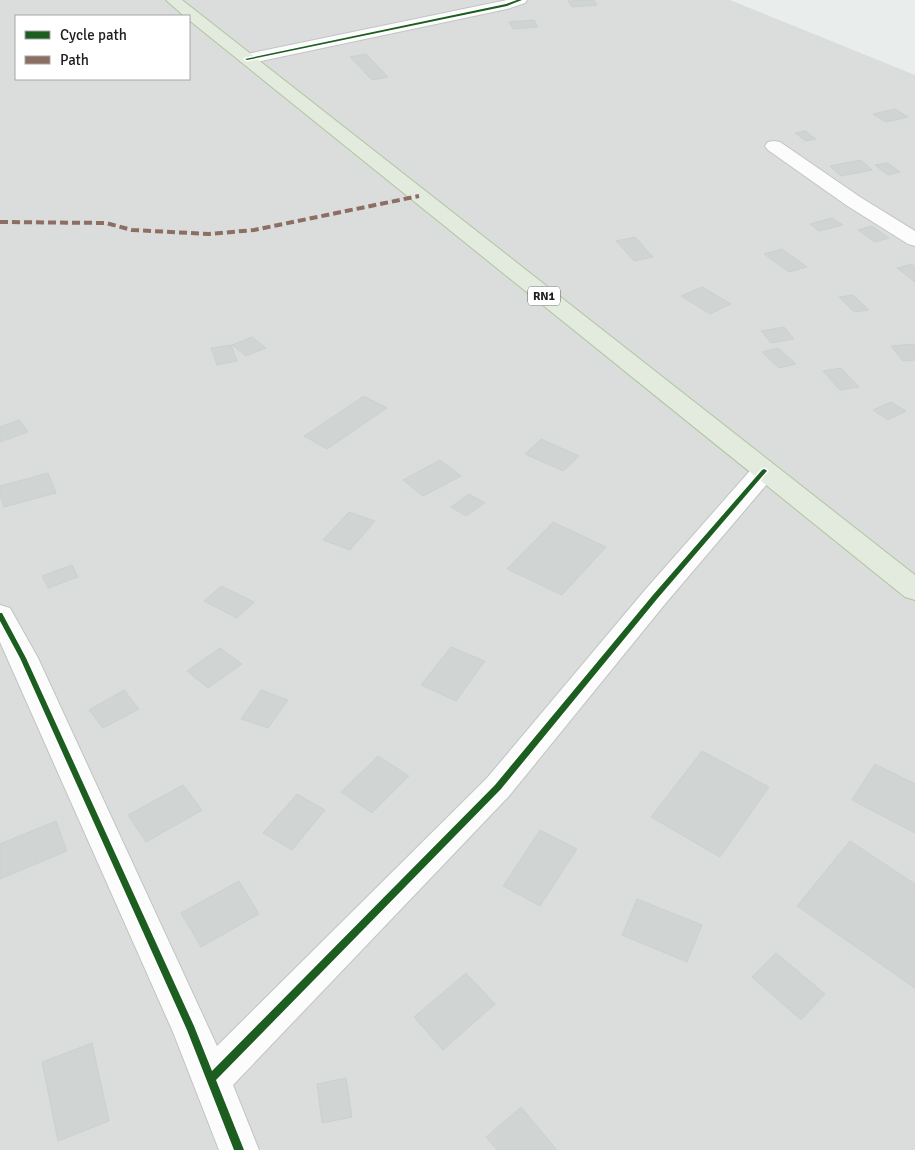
<svg xmlns="http://www.w3.org/2000/svg" width="915" height="1150" viewBox="0 0 915 1150" font-family="Signika,sans-serif">
  <rect width="100%" height="100%" fill="#e9eeec"/>
  <path fill="#dadddc" fill-rule="evenodd" d="M 0,0 L 730,0 L 915,75 L 915,1150 L 0,1150 ZM 16,16 L 189,16 L 189,79 L 16,79 Z"/>
  <path fill="#d0d4d3" stroke="#cad2cd" d="M 594,0 L 597,5 L 572,7 L 568,1 Z
    M 534,20 L 538,27 L 513,29 L 509,22 Z
    M 366,54 L 388,77 L 372,80 L 350,57 Z
    M 895,109 L 908,117 L 886,122 L 873,114 Z
    M 805,131 L 816,139 L 806,141 L 795,133 Z
    M 861,160 L 872,170 L 841,176 L 830,166 Z
    M 888,163 L 900,172 L 888,175 L 875,165 Z
    M 832,218 L 843,225 L 819,231 L 810,224 Z
    M 872,226 L 889,238 L 875,242 L 858,230 Z
    M 635,237 L 653,257 L 634,261 L 616,241 Z
    M 782,249 L 807,267 L 789,272 L 764,254 Z
    M 912,264 L 915,267 L 915,282 L 897,268 Z
    M 702,287 L 731,304 L 710,314 L 681,296 Z
    M 853,295 L 869,310 L 854,312 L 839,297 Z
    M 784,327 L 794,339 L 771,343 L 761,331 Z
    M 252,337 L 266,348 L 246,356 L 232,345 Z
    M 913,344 L 915,347 L 915,360 L 903,361 L 891,346 Z
    M 231,345 L 237,361 L 217,365 L 211,348 Z
    M 778,348 L 796,364 L 779,368 L 762,352 Z
    M 841,368 L 859,387 L 840,390 L 823,371 Z
    M 364,396 L 387,408 L 327,449 L 304,436 Z
    M 891,402 L 906,411 L 888,420 L 873,410 Z
    M 19,420 L 28,432 L 0,442 L 0,427 Z
    M 541,439 L 579,456 L 563,471 L 525,454 Z
    M 440,460 L 461,476 L 423,496 L 403,480 Z
    M 48,473 L 56,493 L 4,507 L 0,495 L 0,486 Z
    M 469,494 L 485,503 L 466,516 L 451,507 Z
    M 349,512 L 375,521 L 350,550 L 323,540 Z
    M 553,522 L 606,547 L 562,595 L 507,569 Z
    M 72,565 L 78,577 L 48,588 L 42,576 Z
    M 221,586 L 254,602 L 237,618 L 204,601 Z
    M 451,647 L 485,661 L 456,701 L 421,685 Z
    M 220,648 L 242,664 L 208,688 L 187,671 Z
    M 124,690 L 139,709 L 103,728 L 89,710 Z
    M 261,690 L 288,700 L 268,728 L 241,719 Z
    M 702,751 L 769,787 L 720,857 L 651,817 Z
    M 378,756 L 409,776 L 372,813 L 341,792 Z
    M 875,764 L 915,784 L 915,833 L 852,800 Z
    M 183,785 L 202,810 L 146,842 L 128,815 Z
    M 297,794 L 325,810 L 292,850 L 263,833 Z
    M 56,821 L 67,851 L 0,879 L 0,844 Z
    M 540,830 L 577,849 L 540,906 L 503,886 Z
    M 850,841 L 915,884 L 915,988 L 797,906 Z
    M 239,881 L 259,914 L 201,947 L 181,913 Z
    M 637,899 L 702,925 L 687,962 L 622,935 Z
    M 776,953 L 825,994 L 801,1020 L 752,977 Z
    M 466,973 L 495,1004 L 443,1050 L 414,1017 Z
    M 92,1043 L 109,1121 L 58,1141 L 42,1062 Z
    M 346,1078 L 352,1117 L 322,1123 L 317,1084 Z
    M 521,1107 L 557,1150 L 497,1150 L 486,1137 Z"/>
  <g fill="none" stroke-linecap="round" stroke-linejoin="round">
    <defs>
      <path id="street" d="M 507,0 L 527,0 L 525,3 L 507,9 L 247,64 L 241,62 L 239,59 L 241,56 L 247,54 Z
        M 774,141 L 780,142 L 860,197 L 915,231 L 915,246 L 908,244 L 846,205 L 768,150 L 765,146 L 768,142 Z
        M 764,463 L 773,465 L 777,471 L 773,477 L 665,604 L 509,796 L 233,1085 L 259,1150 L 219,1150 L 173,1032 L 0,642 L 0,605 L 10,608 L 38,658 L 217,1046 L 487,778 L 645,590 L 755,465 Z"/>
      <path id="highway" d="M 166,0 L 182,0 L 915,575 L 915,600 L 905,597 L 189,20 L 189,16 L 184,16 Z"/>
    </defs>
    <use href="#street" stroke="#c1c4c3" stroke-width="2"/>
    <use href="#highway" stroke="#afc59e" stroke-width="2"/>
    <use href="#street" fill="#fcfcfc" fill-rule="evenodd"/>
    <use href="#highway" fill="#e3ebdf" fill-rule="evenodd"/>
    <path stroke="#8d6e63" stroke-width="4" stroke-dasharray="8 4" stroke-linecap="butt" d="M 0,222 L 106,223 L 132,230 L 209,234 L 254,230 L 419,196"/>
    <defs>
      <path id="cycleway" d="M 517,0 L 522,0 L 507,6 L 247,60 L 245,59 L 506,4 Z
        M 764,469 L 766,470 L 767,471 L 766,472 L 657,599 L 501,789 L 216,1080 L 244,1150 L 234,1150 L 187,1030 L 20,658 L 0,621 L 0,613 L 2,613 L 26,658 L 194,1026 L 212,1071 L 495,785 L 653,595 L 762,470 Z"/>
    </defs>
    <use href="#cycleway" stroke="#fff" stroke-width="3"/>
    <use href="#cycleway" fill="#1b5e20" fill-rule="evenodd"/>
  </g>
  <g text-anchor="middle" dominant-baseline="central" stroke-width="4" stroke-linejoin="round" paint-order="stroke">
    <rect fill="#fff" stroke="#636363" stroke-width="1" x="528" y="286.5" width="32" height="19" rx="4"/>
    <g font-size="12" font-weight="bold" fill="#202020">
      <text x="544" y="296">RN1</text>
    </g>
  </g>
  <rect x="15" y="15" width="175" height="65" fill="#ffffff" stroke="#a6a6a6"/>
  <rect x="25" y="31" width="25" height="8" fill="#1b5e20" stroke="#a6a6a6"/>
  <text x="60" y="40" font-size="15" fill="#202020">Cycle path</text>
  <rect x="25" y="56" width="25" height="8" fill="#8d6e63" stroke="#a6a6a6"/>
  <text x="60" y="65" font-size="15" fill="#202020">Path</text>
</svg>
